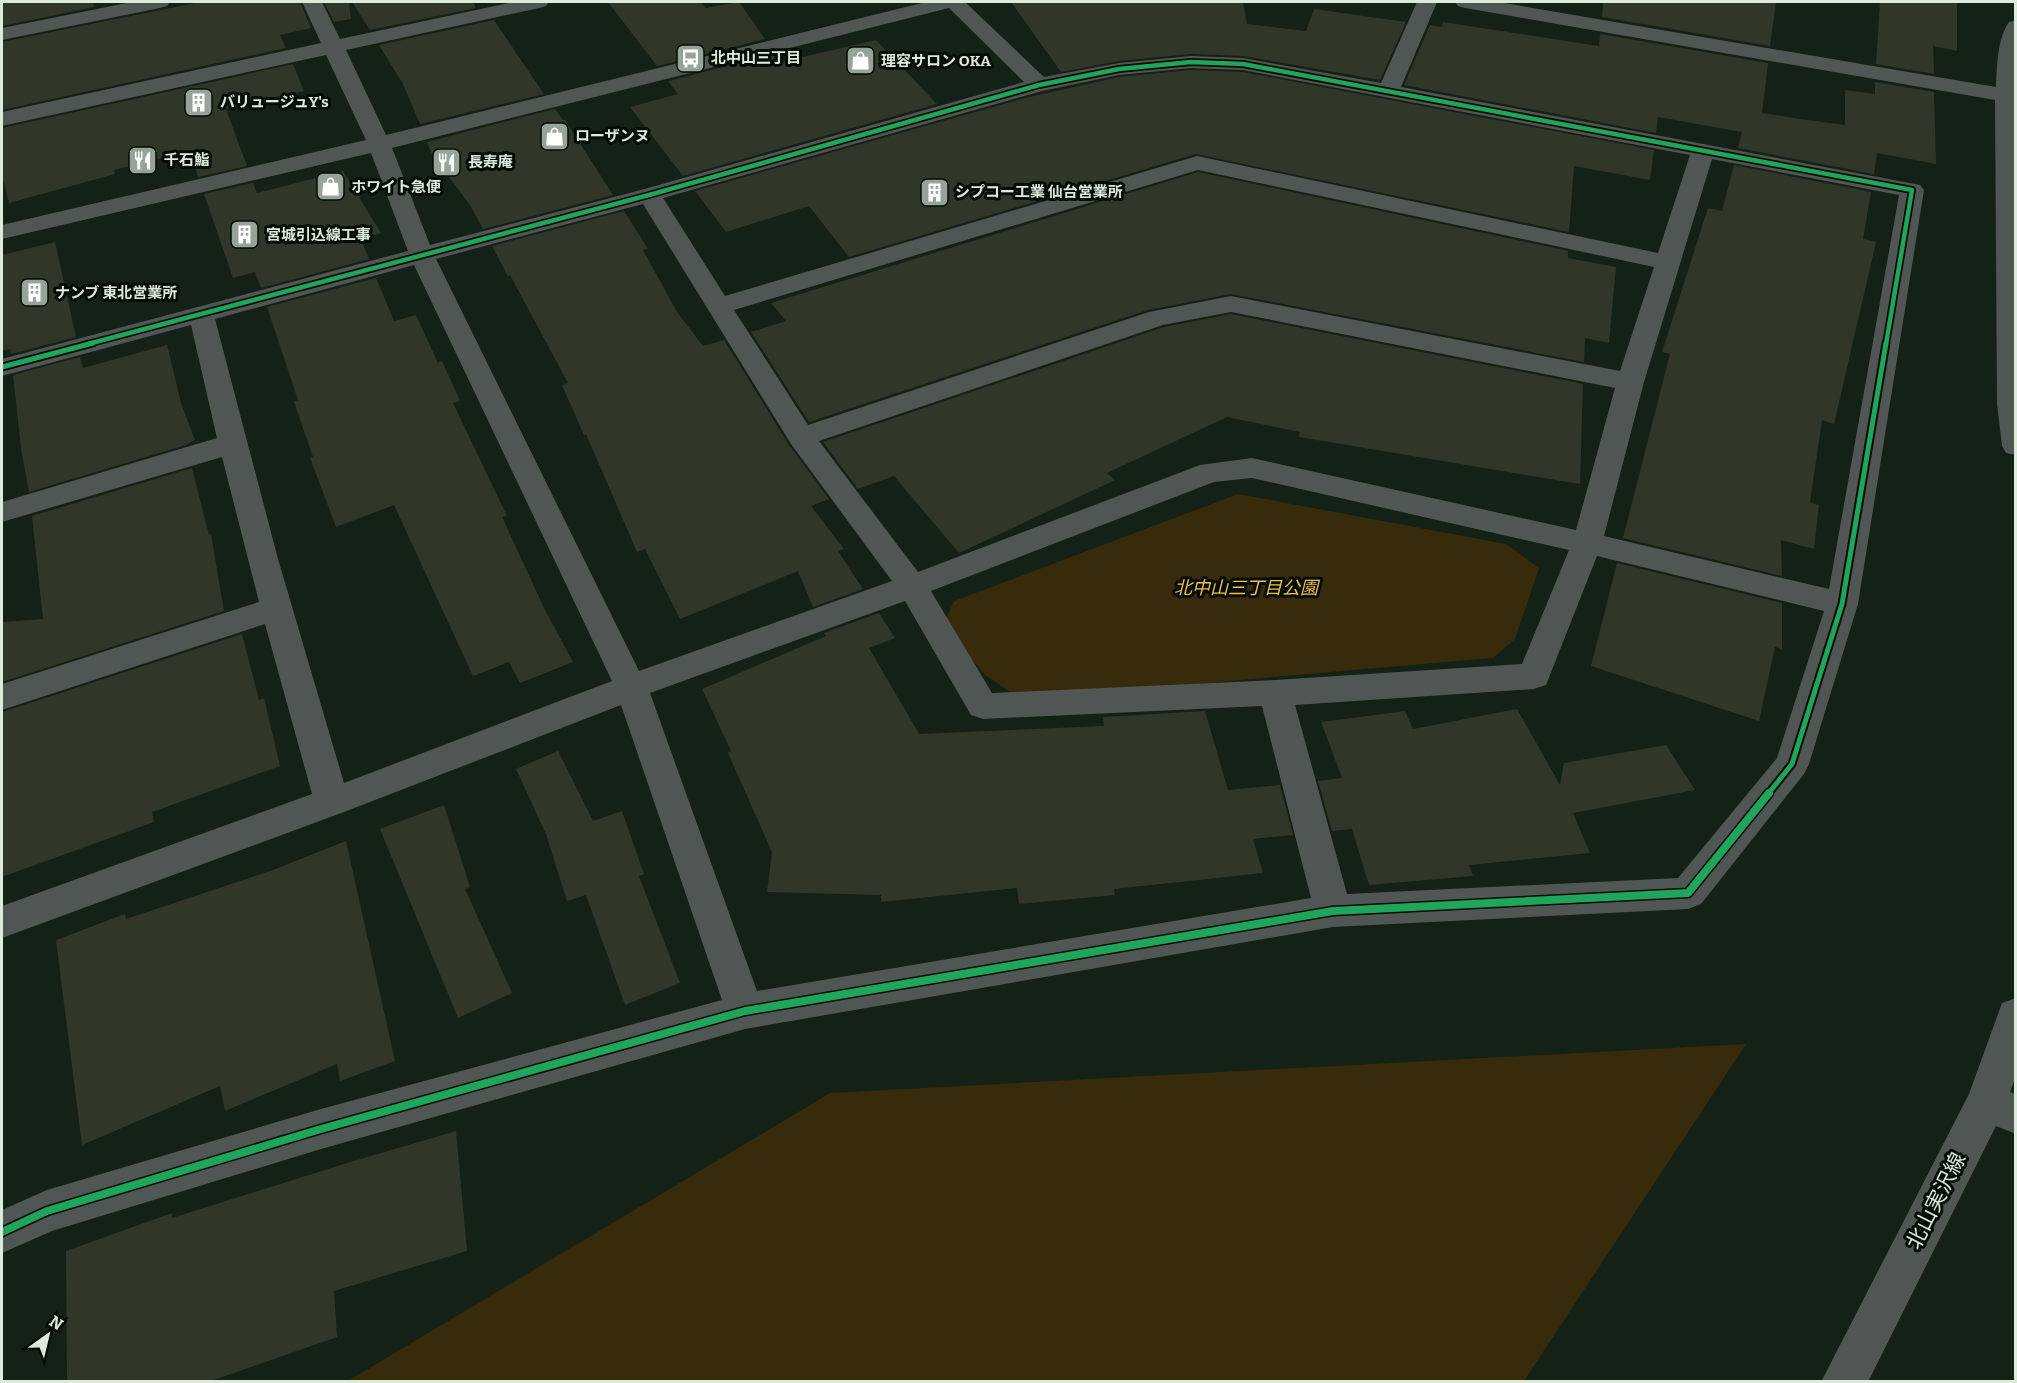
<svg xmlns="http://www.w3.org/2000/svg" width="2017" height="1383" viewBox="0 0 2017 1383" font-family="Bitter,'Noto Sans JP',serif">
  <rect width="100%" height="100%" fill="#142116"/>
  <path fill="#372b0b" d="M 1238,494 L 1506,544 L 1539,568 L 1515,639 L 1493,658 L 1021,699 L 985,675 L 943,626 L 954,601 Z
    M 1746,1044 L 1524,1381 L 348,1381 L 830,1093 Z"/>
  <path fill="#303729" d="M 2,2 L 93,2 L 94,7 L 2,26 Z
    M 200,2 L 300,2 L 311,28 L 280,35 L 286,48 L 2,110 L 2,42 Z
    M 324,2 L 349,2 L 351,19 L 334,22 Z
    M 352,2 L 473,2 L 476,8 L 370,30 Z
    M 608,2 L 700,2 L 706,8 L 739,2 L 765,39 L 657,66 Z
    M 1011,2 L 1243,2 L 1247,24 L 1306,31 L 1314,9 L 1406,22 L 1380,80 L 1243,56 L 1191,54 L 1119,61 L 1061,72 Z
    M 1603,2 L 1776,2 L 1770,46 L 1602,17 Z
    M 1880,2 L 1957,2 L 1957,51 L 1933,46 L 1934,74 L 1876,64 Z
    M 494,20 L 544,94 L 420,124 L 403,84 L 379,45 Z
    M 1443,22 L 1599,46 L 1600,34 L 1768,63 L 1762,113 L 1800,119 L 1845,125 L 1845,90 L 1875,94 L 1875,82 L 1934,92 L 1936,164 L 1877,153 L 1874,174 L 1738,148 L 1742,132 L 1658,117 L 1656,133 L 1404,85 L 1430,25 L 1442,27 Z
    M 876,40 L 937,104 L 683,176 L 630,107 L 678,94 L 668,81 L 775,54 L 781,62 Z
    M 293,64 L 304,91 L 226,109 L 247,166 L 198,177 L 190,151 L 114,170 L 115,174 L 9,203 L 2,176 L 2,128 Z
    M 1191,70 L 1243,72 L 1654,150 L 1650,180 L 1574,166 L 1569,232 L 1196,154 L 849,257 L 809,206 L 726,232 L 695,191 L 1025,98 L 1119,77 Z
    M 555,109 L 563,120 L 565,120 L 613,195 L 483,229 L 470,205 L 445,172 L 440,174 L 427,142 Z
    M 1734,165 L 1871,192 L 1863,239 L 1876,242 L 1834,424 L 1822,420 L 1810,502 L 1819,505 L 1814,549 L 1781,540 L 1782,576 L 1623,538 L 1670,354 L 1662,352 L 1708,208 L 1722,211 Z
    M 343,171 L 381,233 L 361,239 L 369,259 L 261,288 L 255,272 L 233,278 L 204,194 L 253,183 L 257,193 Z
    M 1198,172 L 1568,251 L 1568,258 L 1616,267 L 1609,343 L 1585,338 L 1584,362 L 1231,294 L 1148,310 L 809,422 L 751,332 L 786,321 L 771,303 Z
    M 624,211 L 648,249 L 643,250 L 677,312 L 703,346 L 724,340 L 789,445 L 829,499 L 811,506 L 844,549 L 838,551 L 863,589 L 813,607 L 798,571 L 680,619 L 645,549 L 637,552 L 586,434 L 584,435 L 562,385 L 568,383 L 510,275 L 508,276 L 492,246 Z
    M 55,242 L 76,337 L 11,354 L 10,349 L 2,351 L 2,255 Z
    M 376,278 L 394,321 L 416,315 L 438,363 L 442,361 L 460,401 L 453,403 L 507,516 L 502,517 L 544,608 L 573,662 L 520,683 L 509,662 L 473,676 L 394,505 L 336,527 L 310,458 L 313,457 L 294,402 L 298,400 L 267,307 Z
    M 1231,314 L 1583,384 L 1580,484 L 1299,437 L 1300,432 L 1227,417 L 1107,473 L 1115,480 L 959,553 L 894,476 L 858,489 L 823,442 L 1164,327 Z
    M 167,345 L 181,403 L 195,440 L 186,445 L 29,492 L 21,449 L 13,375 L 80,357 L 83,368 Z
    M 192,468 L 209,535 L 211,534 L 224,611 L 2,682 L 2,622 L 43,619 L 32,516 Z
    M 1617,563 L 1782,603 L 1782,649 L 1775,647 L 1759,721 L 1591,666 Z
    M 879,613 L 895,638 L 869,648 L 919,734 L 1104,726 L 1103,717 L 1205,711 L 1228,790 L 1280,785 L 1293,835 L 1253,839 L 1263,873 L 1114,889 L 1115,895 L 1019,904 L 1017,888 L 881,902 L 881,895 L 767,892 L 772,852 L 728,753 L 731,751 L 702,689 L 826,636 L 824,633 Z
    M 242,634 L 259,700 L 264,698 L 280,766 L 152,812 L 154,822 L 2,877 L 2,712 Z
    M 1517,709 L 1560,785 L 1564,763 L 1666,745 L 1695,790 L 1573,813 L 1590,853 L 1469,865 L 1473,876 L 1369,885 L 1352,829 L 1332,831 L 1318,781 L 1342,778 L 1321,722 L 1405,711 L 1413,729 Z
    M 558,751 L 593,821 L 622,811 L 644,874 L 639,876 L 680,983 L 625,1005 L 586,895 L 567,901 L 546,834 L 516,769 Z
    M 444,805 L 470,887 L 465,889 L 512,993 L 458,1018 L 380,829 Z
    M 346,841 L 395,1061 L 340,1081 L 337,1064 L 225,1111 L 220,1086 L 82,1145 L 56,940 L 125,914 L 126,919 L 273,870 Z
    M 456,1131 L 467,1251 L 334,1291 L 337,1337 L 208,1382 L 67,1382 L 66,1251 L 172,1213 L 172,1218 L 347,1163 Z"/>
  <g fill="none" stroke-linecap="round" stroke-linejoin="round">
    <path fill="#505653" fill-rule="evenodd" d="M 132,2 L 170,2 L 167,6 L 160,8 L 2,40 L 2,28 Z
      M 302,2 L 322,2 L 340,39 L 513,2 L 549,2 L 546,6 L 539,8 L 346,50 L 386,135 L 926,2 L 965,2 L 1044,77 L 1119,63 L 1191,56 L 1243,58 L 1381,83 L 1417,2 L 1437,2 L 1401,87 L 1920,185 L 1924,190 L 1858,604 L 1809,764 L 1804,774 L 1701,904 L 1688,909 L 1333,927 L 745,1029 L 321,1149 L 52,1231 L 2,1253 L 2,1210 L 47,1190 L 321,1109 L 722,1000 L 621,705 L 344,812 L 2,938 L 2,906 L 312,794 L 265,624 L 2,710 L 2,684 L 259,602 L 222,457 L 2,522 L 2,502 L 217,438 L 191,325 L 2,376 L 2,359 L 408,251 L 371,153 L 2,239 L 2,225 L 366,140 L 326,55 L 2,126 L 2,112 L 321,43 ZM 949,8 L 1024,82 L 641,190 L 430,245 L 392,148 ZM 1191,68 L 1243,70 L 1690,155 L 1658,253 L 1197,156 L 725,296 L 663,198 L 1042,91 L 1119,75 ZM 1712,159 L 1899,195 L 1829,589 L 1604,536 L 1644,382 ZM 1198,170 L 1654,267 L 1620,371 L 1231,296 L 1149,312 L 808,425 L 734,310 ZM 643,204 L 791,444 L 892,581 L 639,671 L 436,259 ZM 414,265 L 612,681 L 344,783 L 278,559 L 215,319 ZM 1231,312 L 1615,388 L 1576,530 L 1252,458 L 1200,465 L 918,572 L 819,441 L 1163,325 ZM 1252,478 L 1569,550 L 1522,664 L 1275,680 L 992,693 L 931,591 L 1214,482 ZM 1597,556 L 1824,611 L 1777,758 L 1678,878 L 1347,894 L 1295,705 L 1534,689 L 1546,685 ZM 905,601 L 971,715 L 983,719 L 1262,706 L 1311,898 L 757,991 L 650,693 Z
      M 1455,2 L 1498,2 L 1996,87 C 1997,67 1997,39 2009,22 L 2016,20 L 2016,455 L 2006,453 L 2002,446 L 1997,404 L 1995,100 L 1465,8 L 1458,6 Z
      M 2016,998 L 2016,1076 L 2010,1092 L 2016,1094 L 2016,1134 L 1996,1126 L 1868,1382 L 1821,1382 L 1969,1094 L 2002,1003 Z"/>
    <defs>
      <path id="cycleway-far2" d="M 88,344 L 649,195 L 1039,85 L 1119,69 L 1191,62 L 1243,64 L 1912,190 L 1886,344"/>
      <path id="cycleway-far1" d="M 2,367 L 93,343
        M 1768,794 L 1792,764 L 1842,604 L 1886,343"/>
      <path id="cycleway" d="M 2,1232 L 47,1211 L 321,1129 L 745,1011 L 1333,911 L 1688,893 L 1769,793"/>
    </defs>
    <use href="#cycleway-far2" stroke="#040d05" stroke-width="8"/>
    <use href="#cycleway-far1" stroke="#040d05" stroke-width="9"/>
    <use href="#cycleway" stroke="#040d05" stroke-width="11"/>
    <use href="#cycleway-far2" stroke="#20a55d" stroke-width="4.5"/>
    <use href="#cycleway-far1" stroke="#20a55d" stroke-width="5"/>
    <use href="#cycleway" stroke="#20a55d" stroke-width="8"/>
  </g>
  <defs>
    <symbol id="bus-square" viewBox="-11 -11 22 22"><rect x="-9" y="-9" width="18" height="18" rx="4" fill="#96a497" stroke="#040d05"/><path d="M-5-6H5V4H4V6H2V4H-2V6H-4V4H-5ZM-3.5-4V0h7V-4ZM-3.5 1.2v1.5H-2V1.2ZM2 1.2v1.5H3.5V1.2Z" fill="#fff"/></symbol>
    <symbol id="shop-square" viewBox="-11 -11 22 22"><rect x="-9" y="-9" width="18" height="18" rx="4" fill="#96a497" stroke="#040d05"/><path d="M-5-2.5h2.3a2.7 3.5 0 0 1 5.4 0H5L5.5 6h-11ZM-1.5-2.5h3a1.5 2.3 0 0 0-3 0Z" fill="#fff"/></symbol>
    <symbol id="building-square" viewBox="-11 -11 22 22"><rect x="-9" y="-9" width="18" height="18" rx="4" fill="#96a497" stroke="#040d05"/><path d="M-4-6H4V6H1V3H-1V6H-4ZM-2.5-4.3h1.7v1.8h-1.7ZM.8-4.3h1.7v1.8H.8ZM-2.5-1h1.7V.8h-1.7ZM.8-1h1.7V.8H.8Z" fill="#fff"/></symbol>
    <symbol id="restaurant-square" viewBox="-11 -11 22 22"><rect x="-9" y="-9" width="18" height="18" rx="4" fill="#96a497" stroke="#040d05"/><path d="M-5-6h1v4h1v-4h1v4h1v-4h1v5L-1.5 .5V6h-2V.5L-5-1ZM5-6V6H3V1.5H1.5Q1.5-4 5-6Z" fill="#fff"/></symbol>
  </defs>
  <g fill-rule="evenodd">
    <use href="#bus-square" x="674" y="42" width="33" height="33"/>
    <use href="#shop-square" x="844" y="44" width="33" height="33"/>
    <use href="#building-square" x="182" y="86" width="33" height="33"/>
    <use href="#shop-square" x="538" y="120" width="33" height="33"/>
    <use href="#restaurant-square" x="126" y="144" width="33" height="33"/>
    <use href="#restaurant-square" x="430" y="146" width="33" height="33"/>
    <use href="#shop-square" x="314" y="170" width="33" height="33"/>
    <use href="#building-square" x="918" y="176" width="33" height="33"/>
    <use href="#building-square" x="228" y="218" width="33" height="33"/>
    <use href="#building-square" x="18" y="276" width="33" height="33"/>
  </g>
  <g text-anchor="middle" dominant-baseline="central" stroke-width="6" stroke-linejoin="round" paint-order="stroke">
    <g font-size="15" font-weight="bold" fill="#dceadc" stroke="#040d05" text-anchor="start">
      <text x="711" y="58">北中山三丁目</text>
      <text x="881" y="61">理容サロン OKA</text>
      <text x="220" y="102">バリュージュY's</text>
      <text x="575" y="136">ローザンヌ</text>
      <text x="164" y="160">千石鮨</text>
      <text x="468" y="162">長寿庵</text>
      <text x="351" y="187">ホワイト急便</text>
      <text x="955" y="192">シプコー工業 仙台営業所</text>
      <text x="266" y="235">宮城引込線工事</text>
      <text x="55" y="293">ナンブ 東北営業所</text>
    </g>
    <g font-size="18" font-style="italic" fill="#f2be49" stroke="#040d05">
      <text x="1246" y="588">北中山三丁目公園</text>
    </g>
    <g font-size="21" fill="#dceadc" stroke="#040d05">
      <text transform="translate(1936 1201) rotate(-63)">北山実沢線</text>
    </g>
  </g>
  <rect width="2017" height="1383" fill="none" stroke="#dceadc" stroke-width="6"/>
  <g transform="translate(48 1335) rotate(34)" stroke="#040d05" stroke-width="4.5" paint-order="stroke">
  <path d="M0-4.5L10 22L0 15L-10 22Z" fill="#dceadc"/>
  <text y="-9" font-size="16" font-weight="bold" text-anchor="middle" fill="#dceadc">N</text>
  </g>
</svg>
